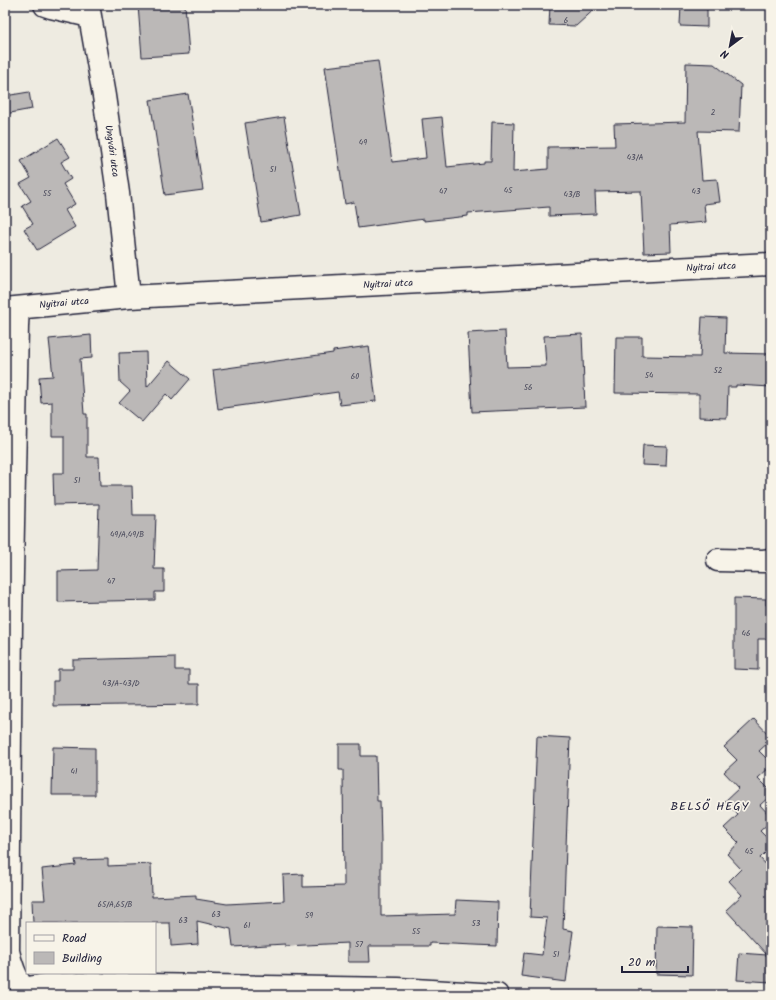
<svg xmlns="http://www.w3.org/2000/svg" width="776" height="1000" viewBox="0 0 776 1000" font-family="Kalam,sans-serif">
  <rect width="100%" height="100%" fill="#eeebe1"/>
  <filter id="ink" filterUnits="userSpaceOnUse"><feTurbulence type="fractalNoise" baseFrequency=".025" numOctaves="2"/><feDisplacementMap in="SourceGraphic" scale="8" xChannelSelector="R" yChannelSelector="G"/><feConvolveMatrix kernelMatrix="1 2 1 2 8 2 1 2 1" color-interpolation-filters="sRGB"/></filter>
  <g filter="url(#ink)">
    <path fill="#bbb8b7" stroke="#22223b" d="M 138,5 L 185,5 L 189,54 L 142,57 Z
      M 550,5 L 599,5 L 576,26 L 549,25 Z
      M 681,5 L 707,5 L 707,27 L 680,26 Z
      M 378,61 L 392,162 L 426,158 L 422,119 L 442,117 L 447,167 L 484,163 L 484,161 L 491,161 L 492,122 L 514,123 L 513,172 L 548,169 L 548,147 L 615,146 L 614,124 L 685,122 L 686,63 L 714,64 L 741,85 L 739,132 L 698,131 L 702,180 L 717,179 L 720,202 L 704,204 L 706,222 L 670,225 L 671,252 L 644,253 L 641,191 L 595,192 L 596,214 L 549,216 L 549,207 L 468,213 L 468,216 L 424,221 L 424,219 L 358,228 L 354,202 L 345,204 L 325,67 Z
      M 29,92 L 32,109 L 5,114 L 5,96 Z
      M 188,94 L 203,190 L 165,195 L 150,100 Z
      M 284,117 L 301,215 L 261,222 L 245,123 Z
      M 58,138 L 70,157 L 61,162 L 71,179 L 63,184 L 75,204 L 65,210 L 75,227 L 37,250 L 24,229 L 33,224 L 22,206 L 31,201 L 20,184 L 31,178 L 21,161 Z
      M 702,317 L 726,318 L 725,353 L 771,354 L 771,387 L 736,385 L 736,387 L 728,387 L 727,418 L 699,417 L 699,394 L 615,393 L 616,337 L 642,337 L 642,356 L 700,357 Z
      M 505,331 L 507,367 L 546,366 L 544,336 L 582,334 L 585,407 L 472,412 L 468,333 Z
      M 91,335 L 92,358 L 80,359 L 84,414 L 87,414 L 87,457 L 99,457 L 100,486 L 132,486 L 133,515 L 156,515 L 154,569 L 164,569 L 164,592 L 155,592 L 155,600 L 58,602 L 58,571 L 97,570 L 99,504 L 54,505 L 53,473 L 64,473 L 64,436 L 52,436 L 52,402 L 41,403 L 39,377 L 53,376 L 49,339 Z
      M 369,346 L 376,401 L 340,405 L 338,392 L 218,409 L 213,370 L 333,353 L 333,351 Z
      M 146,352 L 147,387 L 169,361 L 190,379 L 172,400 L 166,394 L 142,422 L 119,403 L 130,391 L 120,382 L 119,353 Z
      M 643,445 L 667,446 L 666,466 L 642,465 Z
      M 734,598 L 766,599 L 766,605 L 771,605 L 771,639 L 758,639 L 758,670 L 734,669 Z
      M 175,657 L 175,670 L 189,670 L 189,684 L 199,684 L 199,704 L 53,706 L 53,681 L 58,681 L 58,669 L 73,669 L 73,660 Z
      M 754,719 L 771,737 L 771,740 L 759,751 L 771,763 L 771,766 L 758,778 L 771,791 L 771,795 L 760,805 L 771,817 L 771,821 L 760,831 L 771,842 L 771,847 L 760,858 L 771,870 L 771,982 L 737,980 L 739,953 L 767,955 L 726,910 L 742,895 L 729,881 L 741,869 L 727,854 L 739,843 L 724,828 L 738,815 L 725,801 L 739,788 L 724,772 L 737,760 L 724,747 Z
      M 537,736 L 570,738 L 563,929 L 573,931 L 566,982 L 521,976 L 524,953 L 542,955 L 547,918 L 530,917 Z
      M 339,744 L 361,744 L 361,756 L 376,756 L 377,801 L 380,801 L 381,843 L 381,916 L 455,914 L 456,900 L 498,902 L 497,946 L 430,943 L 430,946 L 369,946 L 370,962 L 348,962 L 348,943 L 285,946 L 285,944 L 233,947 L 231,929 L 197,921 L 198,944 L 171,946 L 170,923 L 33,923 L 32,900 L 45,900 L 42,869 L 76,865 L 75,860 L 108,859 L 108,866 L 151,864 L 152,897 L 196,895 L 196,899 L 227,904 L 284,901 L 283,875 L 303,874 L 303,887 L 344,886 L 343,770 L 339,770 Z
      M 53,747 L 95,748 L 95,795 L 52,795 Z
      M 657,926 L 693,927 L 692,975 L 656,974 Z"/>
    <g fill="none" stroke-linecap="round" stroke-linejoin="round">
      <defs>
        <path id="minor" d="M 45,5 L 51,7 L 90,16
          M 88,5 L 104,96 L 118,193 L 129,297
          M 18,308 L 17,326 L 11,623 L 8,951 C 11,966 15,976 23,989
          M 5,309 L 129,297 L 771,264
          M 718,560 L 763,561 L 771,560
          M 23,989 L 45,985 L 80,984 L 398,989 L 497,995"/>
      </defs>
      <use href="#minor" stroke="#22223b" stroke-width="25"/>
      <use href="#minor" stroke="#f7f3e8" stroke-width="22"/>
    </g>
  </g>
  <g text-anchor="middle" dominant-baseline="central" stroke-width="3.5" stroke-linejoin="round" paint-order="stroke">
    <g font-size="8" fill="#48485a">
      <text x="566" y="20">6</text>
      <text x="713" y="112">2</text>
      <text x="363" y="142">49</text>
      <text x="635" y="157">43/A</text>
      <text x="273" y="169">51</text>
      <text x="508" y="190">45</text>
      <text x="443" y="191">47</text>
      <text x="696" y="191">43</text>
      <text x="47" y="193">55</text>
      <text x="572" y="194">43/B</text>
      <text x="718" y="370">52</text>
      <text x="649" y="375">54</text>
      <text x="355" y="376">60</text>
      <text x="528" y="387">56</text>
      <text x="77" y="480">51</text>
      <text x="127" y="534">49/A,49/B</text>
      <text x="111" y="581">47</text>
      <text x="746" y="633">46</text>
      <text x="121" y="683">43/A-43/D</text>
      <text x="74" y="771">41</text>
      <text x="749" y="851">45</text>
      <text x="115" y="904">65/A,65/B</text>
      <text x="216" y="914">63</text>
      <text x="309" y="915">59</text>
      <text x="183" y="920">63</text>
      <text x="476" y="923">53</text>
      <text x="247" y="925">61</text>
      <text x="416" y="931">55</text>
      <text x="359" y="944">57</text>
      <text x="556" y="954">51</text>
    </g>
    <g font-size="10" fill="#22223b" stroke="#f7f3e8">
      <text transform="translate(112 151) rotate(82)">Ungvári utca</text>
      <text transform="translate(711 267) rotate(-3)">Nyitrai utca</text>
      <text transform="translate(388 284) rotate(-3)">Nyitrai utca</text>
      <text transform="translate(64 303) rotate(-5)">Nyitrai utca</text>
    </g>
    <g font-size="12" letter-spacing="1" fill="#22223b" stroke="#f7f3e8">
      <text x="710" y="806">BELSŐ HEGY</text>
    </g>
  </g>
  <rect width="776" height="1000" fill="none" stroke="#f7f3e8" stroke-width="20"/>
  <rect x="10" y="10" width="756" height="980" fill="none" stroke="#22223b" stroke-width="1.5" filter="url(#ink)"/>
  <rect x="26" y="922" width="130" height="52" fill="#f7f3e8" stroke="#a29fa3"/>
  <rect x="34" y="935" width="20" height="6" fill="#f7f3e8" stroke="#a29fa3"/>
  <text x="62" y="942" font-size="12" fill="#22223b">Road</text>
  <rect x="34" y="952" width="20" height="12" fill="#bbb8b7" stroke="#a29fa3"/>
  <text x="62" y="962" font-size="12" fill="#22223b">Building</text>
  <g transform="translate(730 46) rotate(212)" stroke="#f7f3e8" stroke-width="3" paint-order="stroke">
  <path d="M0-3L7 15L0 10L-7 15Z" fill="#22223b"/>
  <text y="-6" font-size="11" font-weight="bold" text-anchor="middle" fill="#22223b">N</text>
  </g>
  <path d="M622 966v6h66v-6" fill="none" stroke="#22223b" stroke-width="2"/>
  <text x="628" y="966" font-size="12" fill="#22223b" stroke="#f7f3e8" stroke-width="3" paint-order="stroke">20 m</text>
</svg>
